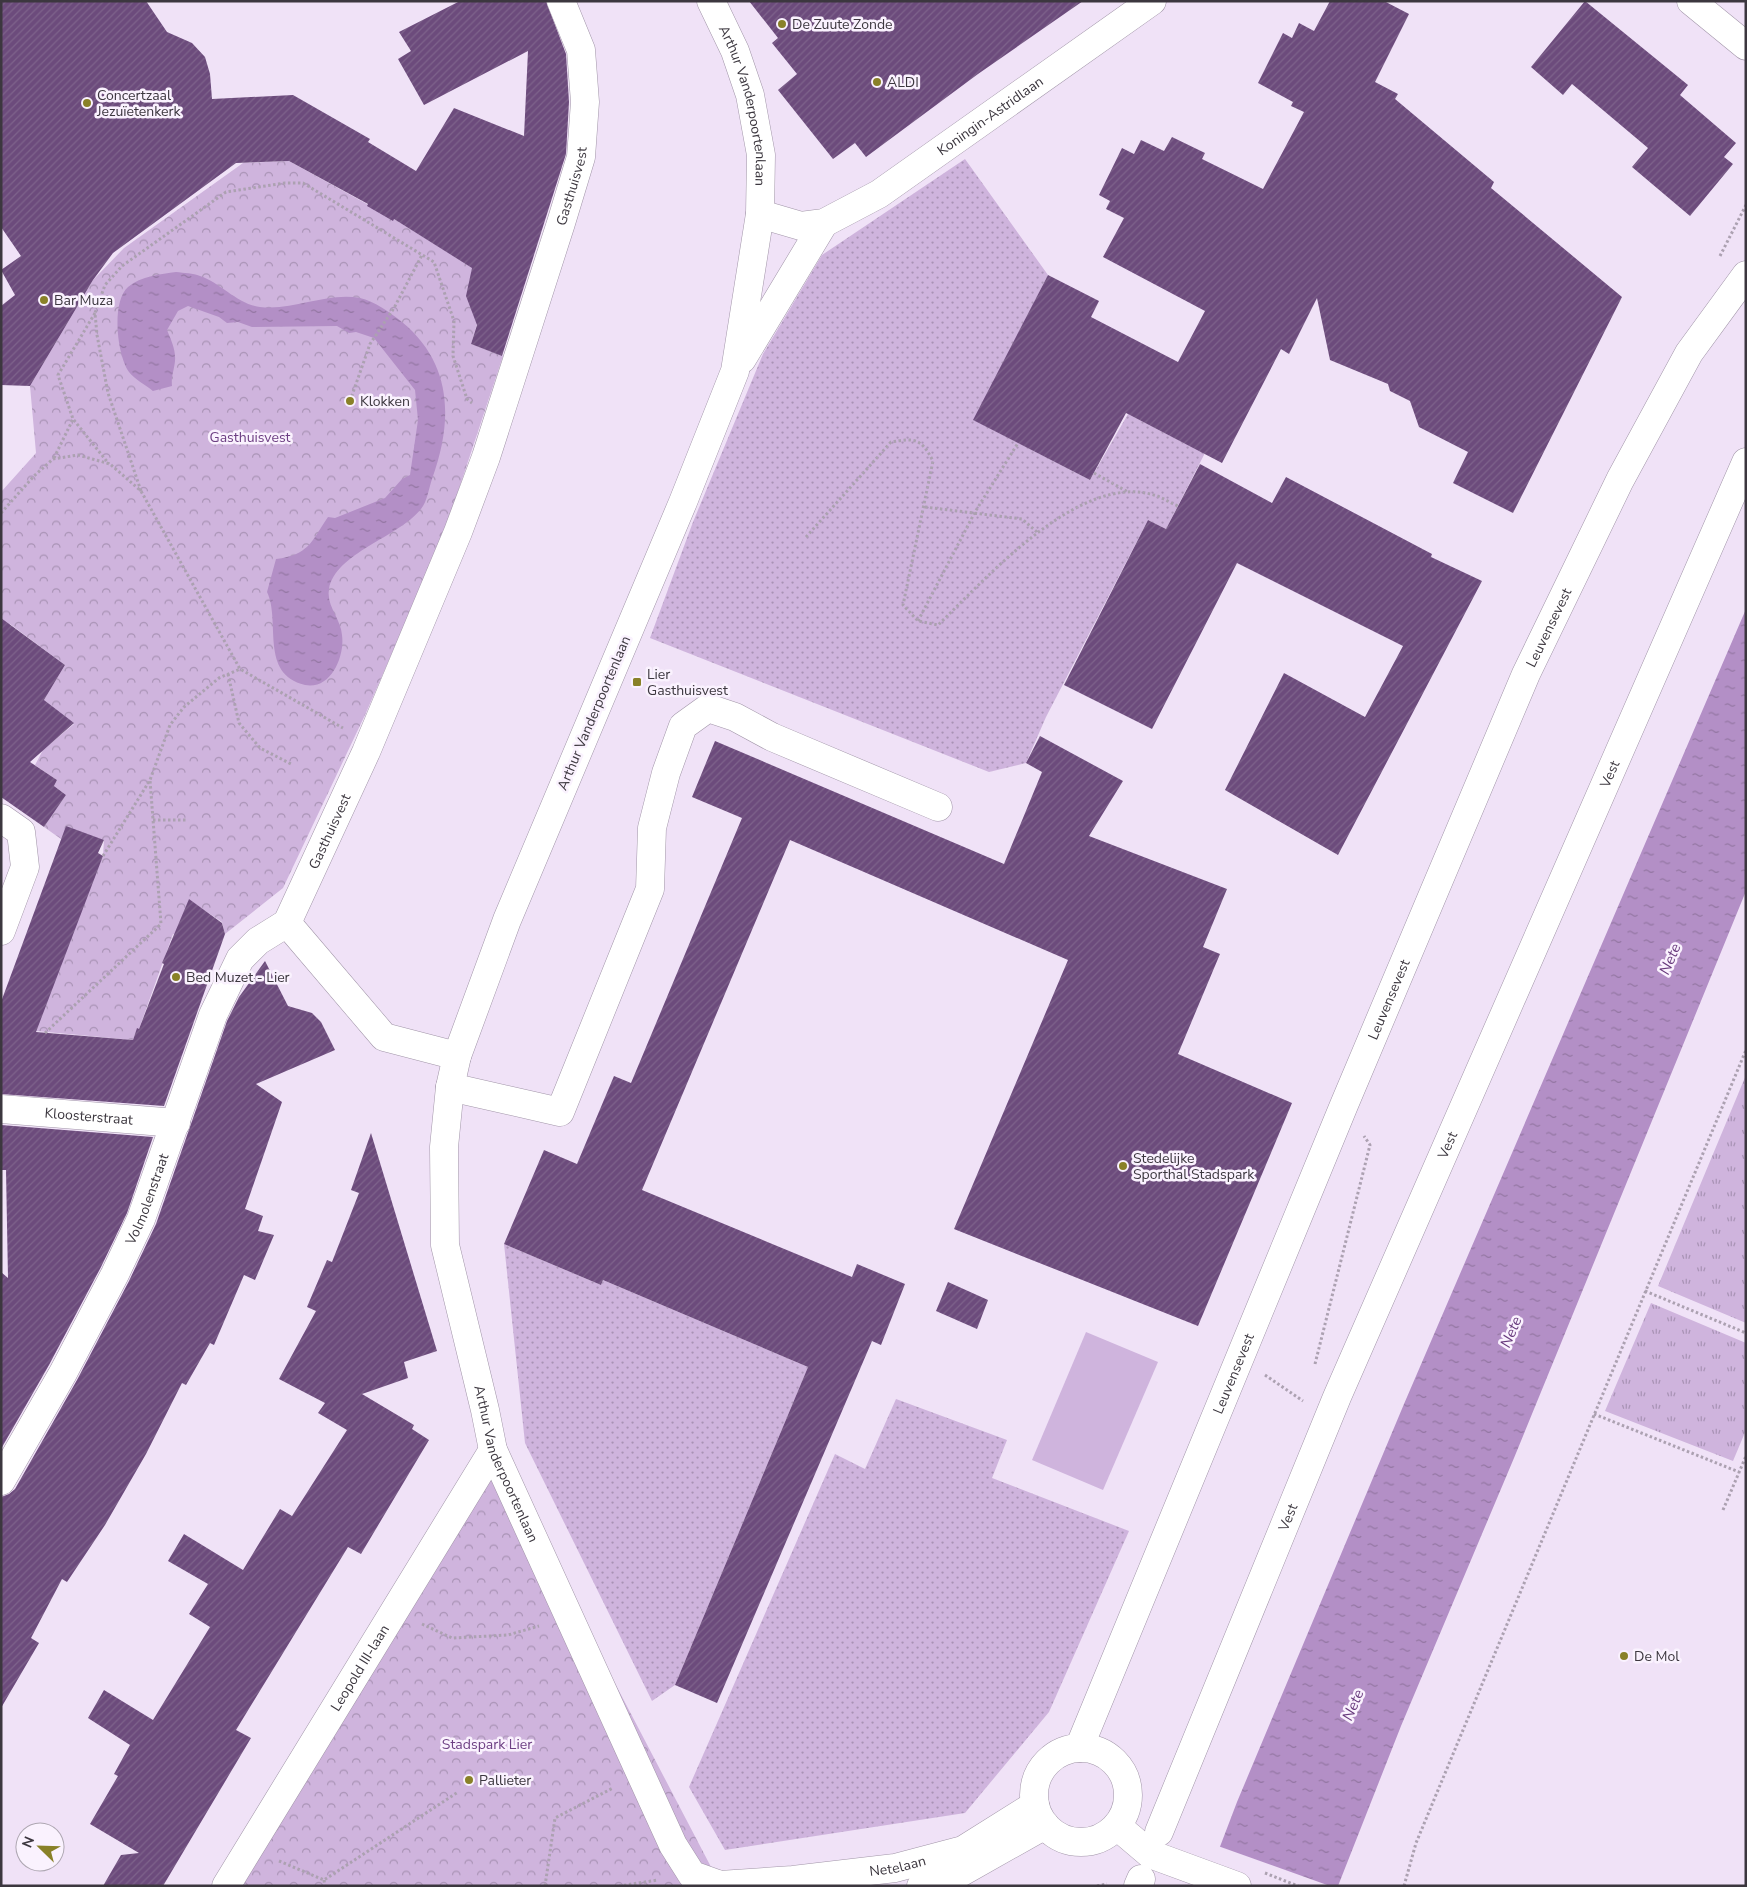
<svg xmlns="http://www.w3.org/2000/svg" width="1747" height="1887" viewBox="0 0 1747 1887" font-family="'Nunito Sans',sans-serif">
  <defs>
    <pattern id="grass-tufts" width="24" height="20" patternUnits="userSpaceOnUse" patternTransform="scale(1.25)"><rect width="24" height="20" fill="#cfb4dd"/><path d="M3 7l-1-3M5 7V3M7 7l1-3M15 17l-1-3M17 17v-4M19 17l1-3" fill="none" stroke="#a993b5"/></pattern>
    <pattern id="park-crowns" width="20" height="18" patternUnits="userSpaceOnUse" patternTransform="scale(1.25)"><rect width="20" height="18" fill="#cfb4dd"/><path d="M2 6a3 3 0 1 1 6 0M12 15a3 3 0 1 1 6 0" fill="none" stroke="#a993b5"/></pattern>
    <pattern id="garden-dots" width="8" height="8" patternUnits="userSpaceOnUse" patternTransform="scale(1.25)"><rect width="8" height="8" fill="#cfb4dd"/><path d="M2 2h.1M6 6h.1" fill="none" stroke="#a993b5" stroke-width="1.8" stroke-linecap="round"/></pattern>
    <pattern id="water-ripples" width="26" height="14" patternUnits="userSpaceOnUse" patternTransform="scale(1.25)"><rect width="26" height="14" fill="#b38fc6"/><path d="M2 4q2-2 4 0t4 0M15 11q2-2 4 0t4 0" fill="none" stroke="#9376a2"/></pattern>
    <pattern id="building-hatch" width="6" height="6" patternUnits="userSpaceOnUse" patternTransform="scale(1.25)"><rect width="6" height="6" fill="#6c4b7c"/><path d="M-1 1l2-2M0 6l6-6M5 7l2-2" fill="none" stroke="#7e638b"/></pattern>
  </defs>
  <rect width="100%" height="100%" fill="#f0e2f7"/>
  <path fill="url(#grass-tufts)" d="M 1746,1075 L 1746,1323 L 1658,1286 Z
    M 1651,1303 L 1746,1343 L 1746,1430 L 1733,1461 L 1605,1411 Z"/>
  <path fill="url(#park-crowns)" d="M 289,161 L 394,219 L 478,271 L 477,324 L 471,344 L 503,356 L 444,534 L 365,715 L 283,888 L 225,934 L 222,922 L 189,900 L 175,935 L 173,934 L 139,1029 L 137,1029 L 133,1040 L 36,1031 L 31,1028 L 103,856 L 104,840 L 61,839 L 44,827 L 66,795 L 54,786 L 57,780 L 35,765 L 43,750 L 74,724 L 44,700 L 65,665 L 10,624 L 1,635 L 1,492 L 36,453 L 30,386 L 93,280 L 124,248 L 243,163 Z
    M 493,1450 L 721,1886 L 241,1886 Z"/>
  <path fill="url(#garden-dots)" d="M 965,159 L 1048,275 L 974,420 L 1090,480 L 1128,414 L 1184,443 L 1206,451 L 1166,529 L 1148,520 L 1046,717 L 1026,763 L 989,772 L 650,638 L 693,522 L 763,354 L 822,255 Z
    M 504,1244 L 601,1285 L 603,1280 L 808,1367 L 675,1685 L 652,1701 L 525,1443 Z
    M 896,1399 L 1007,1440 L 992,1478 L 1129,1531 L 1049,1712 L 965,1813 L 725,1850 L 689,1787 L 835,1454 L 865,1469 Z"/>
  <path fill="#cfb4dd" d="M 1086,1332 L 1158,1362 L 1103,1490 L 1032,1460 Z"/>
  <path fill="url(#water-ripples)" d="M 176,272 C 184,273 193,273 200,276 C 221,283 237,304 260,307 C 294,311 326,292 360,298 C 374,301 391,313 402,322 C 453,364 453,421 432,479 C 429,488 427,502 421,509 C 399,537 335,553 329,589 C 326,606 341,619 342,635 C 345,656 331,690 305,685 C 259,674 281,621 267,592 L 276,559 C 309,555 311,542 328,517 L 335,518 L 385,498 L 402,479 L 410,475 L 418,420 L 415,390 L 374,338 L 356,332 L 349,333 L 337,326 L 252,327 L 238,322 L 227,323 L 219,317 L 188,306 L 178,311 L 167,330 C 171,340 176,350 175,361 C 174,371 171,376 172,386 L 153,391 C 146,385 134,379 129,372 C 117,355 111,302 128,287 C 141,276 161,274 176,272 Z
    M 1746,609 L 1746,891 L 1514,1458 L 1401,1726 L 1338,1886 L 1205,1886 L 1237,1802 L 1404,1404 Z"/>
  <path fill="#f0e2f7" d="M 1218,1846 L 1330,1886 L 1202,1886 Z"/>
  <path fill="url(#building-hatch)" d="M 1,1 L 146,1 L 167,32 L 192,43 L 205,57 L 210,74 L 212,99 L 293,95 L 370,139 L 368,142 L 416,171 L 454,108 L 524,136 L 528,51 L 424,105 L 398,59 L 411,51 L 399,32 L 460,1 L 546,1 L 566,54 L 569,102 L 566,154 L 502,356 L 471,344 L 477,325 L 466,296 L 472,268 L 394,219 L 393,221 L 367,206 L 368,204 L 289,161 L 236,163 L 113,253 L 93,280 L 30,386 L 1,385 L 1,306 L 15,295 L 1,270 L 21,256 L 1,227 Z
    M 749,1 L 1083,1 L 978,74 L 866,157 L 855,143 L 833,159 L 778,90 L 797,74 L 772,43 L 778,38 Z
    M 1330,1 L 1384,1 L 1409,14 L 1375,82 L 1398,94 L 1395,99 L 1494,182 L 1491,188 L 1622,297 L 1513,513 L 1453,483 L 1468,452 L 1419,427 L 1410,401 L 1390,391 L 1388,384 L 1330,360 L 1317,298 L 1289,354 L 1281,349 L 1222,463 L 1126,413 L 1090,480 L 973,420 L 1048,275 L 1099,301 L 1091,317 L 1178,362 L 1205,311 L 1103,257 L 1124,218 L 1106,209 L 1110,201 L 1099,195 L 1122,148 L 1134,154 L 1141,140 L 1164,151 L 1172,137 L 1205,153 L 1202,159 L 1263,189 L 1304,112 L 1291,106 L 1293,102 L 1258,83 L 1283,33 L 1292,38 L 1299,23 L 1314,31 Z
    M 1585,1 L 1688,85 L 1680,95 L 1736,143 L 1724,157 L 1733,164 L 1690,216 L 1632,167 L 1648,148 L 1572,84 L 1563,95 L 1531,67 Z
    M 1200,464 L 1272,503 L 1286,477 L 1432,554 L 1431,557 L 1482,581 L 1338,855 L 1225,790 L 1284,673 L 1365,717 L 1403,646 L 1237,563 L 1152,729 L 1064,685 L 1148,520 L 1166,529 Z
    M 1,618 L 65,665 L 44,700 L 74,723 L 30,762 L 57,780 L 54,786 L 66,795 L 44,827 L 1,797 Z
    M 1040,736 L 1123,781 L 1089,836 L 1227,889 L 1203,947 L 1220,954 L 1178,1054 L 1292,1103 L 1198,1326 L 954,1229 L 1068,960 L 790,840 L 642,1190 L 852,1277 L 857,1264 L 905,1284 L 881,1345 L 872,1341 L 717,1703 L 675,1685 L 808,1367 L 603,1280 L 601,1285 L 504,1244 L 544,1150 L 577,1164 L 614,1076 L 631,1083 L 742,818 L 692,797 L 715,741 L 1004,864 L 1042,772 L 1026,763 Z
    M 66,826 L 104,840 L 98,853 L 103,856 L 36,1032 L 133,1040 L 137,1028 L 139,1029 L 164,964 L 162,963 L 189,899 L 222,923 L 225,934 L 164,1106 L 1,1094 L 1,1002 Z
    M 265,961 L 288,1006 L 312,1013 L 321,1022 L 335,1050 L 256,1084 L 282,1102 L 245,1209 L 263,1216 L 258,1231 L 274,1235 L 255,1280 L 244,1275 L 214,1345 L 210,1343 L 186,1385 L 182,1383 L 146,1454 L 105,1525 L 67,1582 L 62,1579 L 31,1638 L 39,1643 L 1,1708 L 1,1497 L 9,1494 L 15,1489 L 77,1380 L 129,1281 L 156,1224 L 227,1021 L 239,997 Z
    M 1,1125 L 153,1137 L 127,1213 L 101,1267 L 49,1365 L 1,1449 L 1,1272 L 8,1278 L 6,1170 L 1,1170 Z
    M 371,1133 L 437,1351 L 404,1362 L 408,1378 L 362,1394 L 414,1425 L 412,1429 L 429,1440 L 361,1554 L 348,1547 L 236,1730 L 251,1738 L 163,1886 L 103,1886 L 121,1855 L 139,1853 L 90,1824 L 118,1776 L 114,1774 L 130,1745 L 88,1718 L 104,1690 L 153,1720 L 210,1627 L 189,1614 L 208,1584 L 168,1561 L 184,1534 L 243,1570 L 280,1509 L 292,1516 L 347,1430 L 318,1413 L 325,1403 L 279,1379 L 316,1311 L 307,1307 L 327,1260 L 332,1262 L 359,1193 L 351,1190 Z
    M 948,1282 L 988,1300 L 977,1329 L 936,1311 Z"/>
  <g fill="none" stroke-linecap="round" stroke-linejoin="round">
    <defs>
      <g id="minor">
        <path id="s1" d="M 711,1 L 735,51 L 750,95 L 761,155 L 760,214 L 735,371 L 683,502 L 507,920 L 457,1056 L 450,1087 L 444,1147 L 445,1245 L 485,1410 L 493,1450 L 673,1845 L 692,1875 L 720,1885 L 793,1880 L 895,1868 L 963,1850 L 1035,1805"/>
        <path d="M 1691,1 L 1746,46"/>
        <path id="s2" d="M 760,214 L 801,226 L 824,223 L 879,194 L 1152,1"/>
        <path d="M 742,359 L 824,223"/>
        <path d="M 1,818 L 21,832 L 25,867 L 1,931"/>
        <path id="s3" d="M 287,923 L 366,752 L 458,532 L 486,457 L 561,223 L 581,157 L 585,102 L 581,50 L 561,1"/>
        <path d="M 287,923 L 384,1037 L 457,1056"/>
        <path d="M 450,1087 L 560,1112 L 650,889 L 652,828 L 666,773 L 683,726 L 708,708 L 735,717 L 772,737 L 938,807"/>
        <path id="s4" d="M 1,1109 L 176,1123"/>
        <path id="s5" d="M 1,1481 L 63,1373 L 115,1274 L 141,1219 L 213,1015 L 240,959 L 258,941 L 287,923"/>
        <path id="s6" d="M 1079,1748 L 1344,1105 L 1526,674 L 1620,480 L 1689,353 L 1746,275"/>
        <circle cx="1081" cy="1795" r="47"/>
        <path d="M 1117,1826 L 1150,1854 L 1237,1886"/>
        <path id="s7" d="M 1159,1832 L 1337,1397 L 1746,462"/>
        <path id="s8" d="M 226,1886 L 493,1450"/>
        <path d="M 921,1886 L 958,1874 L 1045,1825"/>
        <path d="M 1138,1886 L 1141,1879"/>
      </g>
    </defs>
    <use href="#minor" stroke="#a195a8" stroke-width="29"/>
    <path stroke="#aca1b1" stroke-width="3" stroke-dasharray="2.5 2.5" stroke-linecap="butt" d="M 1720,256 L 1746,205
      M 95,313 L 58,375 L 73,419 L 109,464
      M 350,401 L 370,344 L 394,308 L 422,255
      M 54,458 L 73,419
      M 1094,473 L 1128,492
      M 141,491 L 108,393 L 97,335 L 95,313 L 105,285 L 122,266 L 226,192 L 285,183 L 303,183 L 434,262 L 454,321 L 453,356 L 467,399 L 472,403
      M 925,507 L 1022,519 L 1037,532
      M 1,513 L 34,476 L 53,459 L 78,455 L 110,464 L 141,491 L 240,669 L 343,728
      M 806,537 L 891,442 C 915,438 921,438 933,461 L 903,605 L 918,621 L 938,625 C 986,579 1079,472 1154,495 C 1162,497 1170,503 1178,506
      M 918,621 L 975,512 L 1018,443
      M 228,674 L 239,723 L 260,748 L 293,765
      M 153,820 L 186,820
      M 103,856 L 150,780 L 170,725 L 184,707 L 219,678 L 240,669
      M 45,1033 L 161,924 L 150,780
      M 1645,1291 L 1746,1333
      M 1315,1364 L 1370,1145 L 1364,1136
      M 1265,1375 L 1303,1401
      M 1594,1414 L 1739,1472
      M 1723,1510 L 1746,1456
      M 422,1624 L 452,1638 L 508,1635 L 539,1626
      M 279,1861 L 324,1880 L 458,1792
      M 1265,1873 L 1298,1886
      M 324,1880 L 325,1886
      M 545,1886 L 555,1818 L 613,1788
      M 619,1886 L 658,1880
      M 1097,1886 L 1107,1884
      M 1404,1886 L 1416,1843 L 1746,1050"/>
    <use href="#minor" stroke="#fff" stroke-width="28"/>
  </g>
  <g fill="#898128" stroke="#faf2fe" stroke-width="2">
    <circle cx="782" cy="24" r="5"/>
    <circle cx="877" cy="82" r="5"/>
    <circle cx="87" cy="103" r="5"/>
    <circle cx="44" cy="300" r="5"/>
    <circle cx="350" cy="401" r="5"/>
    <rect x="632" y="677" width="10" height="10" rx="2.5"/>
    <circle cx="176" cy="977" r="5"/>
    <circle cx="1123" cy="1166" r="5"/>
    <circle cx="1624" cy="1656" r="5"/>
    <circle cx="469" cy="1780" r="5"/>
  </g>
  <g text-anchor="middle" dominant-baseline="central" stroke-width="5" stroke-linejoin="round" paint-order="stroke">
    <g font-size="14" fill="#3c373f" stroke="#faf2fe" text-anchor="start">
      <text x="792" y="24">De Zuute Zonde</text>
      <text x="887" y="82">ALDI</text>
      <text x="97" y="95">Concertzaal<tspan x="97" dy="16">Jezuïetenkerk</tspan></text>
      <text x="54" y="300">Bar Muza</text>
      <text x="360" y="401">Klokken</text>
      <text x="647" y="674">Lier<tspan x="647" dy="16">Gasthuisvest</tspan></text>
      <text x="186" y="977">Bed Muzet - Lier</text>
      <text x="1133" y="1158">Stedelijke<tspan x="1133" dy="16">Sporthal Stadspark</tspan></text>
      <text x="1634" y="1656">De Mol</text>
      <text x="479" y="1780">Pallieter</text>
    </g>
    <g font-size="14" fill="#3c373f" stroke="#faf2fe">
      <text stroke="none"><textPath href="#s1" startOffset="111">Arthur Vanderpoortenlaan</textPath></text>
      <text stroke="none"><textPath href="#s2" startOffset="264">Koningin-Astridlaan</textPath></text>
      <text stroke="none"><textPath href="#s3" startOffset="791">Gasthuisvest</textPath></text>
      <text stroke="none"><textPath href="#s6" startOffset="1215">Leuvensevest</textPath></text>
      <text transform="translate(594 713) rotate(-67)">Arthur Vanderpoortenlaan</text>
      <text stroke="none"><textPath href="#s7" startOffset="1150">Vest</textPath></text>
      <text stroke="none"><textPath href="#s3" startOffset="101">Gasthuisvest</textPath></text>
      <text stroke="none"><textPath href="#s6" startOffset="810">Leuvensevest</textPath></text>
      <text stroke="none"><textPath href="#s4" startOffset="88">Kloosterstraat</textPath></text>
      <text stroke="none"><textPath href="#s7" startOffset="745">Vest</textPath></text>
      <text stroke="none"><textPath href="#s5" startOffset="318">Volmolenstraat</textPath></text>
      <text stroke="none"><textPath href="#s6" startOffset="405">Leuvensevest</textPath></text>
      <text stroke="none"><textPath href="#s1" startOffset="1538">Arthur Vanderpoortenlaan</textPath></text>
      <text stroke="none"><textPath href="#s7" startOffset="340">Vest</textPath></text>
      <text stroke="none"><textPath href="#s8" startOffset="256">Leopold III-laan</textPath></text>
      <text stroke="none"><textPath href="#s1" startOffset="2199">Netelaan</textPath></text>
    </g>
    <g font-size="14" fill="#6d3f83" stroke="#faf2fe">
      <text x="250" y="437">Gasthuisvest</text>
      <text x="487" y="1744">Stadspark Lier</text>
    </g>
    <g font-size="15" font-style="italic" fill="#67397c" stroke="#faf2fe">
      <text transform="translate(1670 959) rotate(-67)">Nete</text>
      <text transform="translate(1511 1332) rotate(-67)">Nete</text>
      <text transform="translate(1353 1705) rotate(-67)">Nete</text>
    </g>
  </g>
  <rect width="1747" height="1887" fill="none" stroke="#3c373f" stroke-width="5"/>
  <g transform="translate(40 1847) rotate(293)"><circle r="24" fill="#faf2fe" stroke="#aea7b2"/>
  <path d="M0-4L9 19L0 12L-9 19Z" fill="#898128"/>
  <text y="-8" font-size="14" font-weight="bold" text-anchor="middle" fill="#3c373f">N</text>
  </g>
</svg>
